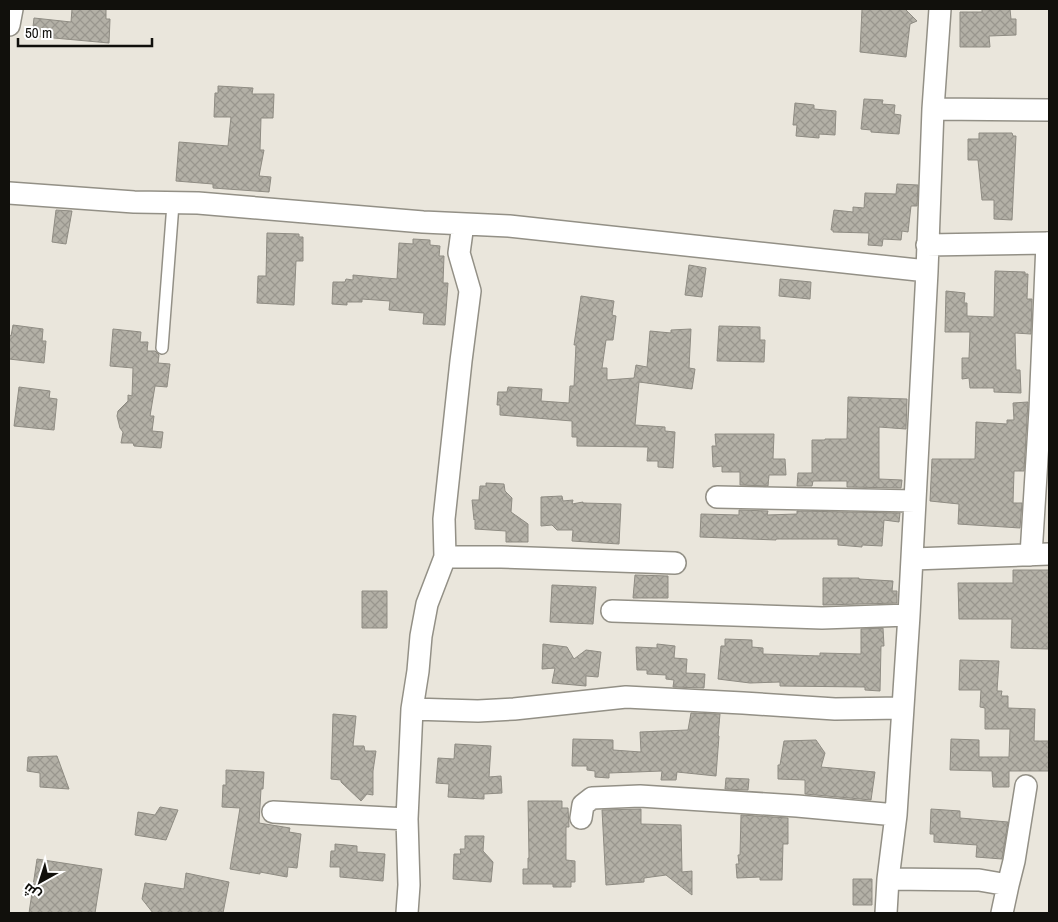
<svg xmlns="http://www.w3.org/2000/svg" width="1058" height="922" viewBox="0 0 1058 922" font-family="'Archivo Narrow',Cairo,sans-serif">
  <defs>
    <pattern id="building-cross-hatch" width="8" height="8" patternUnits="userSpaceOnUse" patternTransform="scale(1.25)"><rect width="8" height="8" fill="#b3b0a6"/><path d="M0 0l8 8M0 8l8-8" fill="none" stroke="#99968e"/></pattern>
  </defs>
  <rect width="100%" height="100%" fill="#eae6dc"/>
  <path fill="url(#building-cross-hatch)" stroke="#8f8c83" d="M 72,9 L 106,9 L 106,19 L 110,19 L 109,43 L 32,36 L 34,18 L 71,22 Z
    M 862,9 L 905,9 L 917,21 L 910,24 L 906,57 L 860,52 Z
    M 982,9 L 1010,9 L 1011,19 L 1016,19 L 1016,35 L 989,36 L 990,47 L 960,47 L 960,12 L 982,12 Z
    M 218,86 L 253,88 L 252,94 L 274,94 L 273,118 L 261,118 L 260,150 L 264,150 L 259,176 L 271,177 L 269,192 L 213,188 L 213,184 L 176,181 L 179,142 L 228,146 L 231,117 L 214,117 L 215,93 L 218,93 Z
    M 864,99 L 883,100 L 882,104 L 895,105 L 894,114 L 901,115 L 899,134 L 871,132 L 871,130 L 861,129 Z
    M 795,103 L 814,105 L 814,109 L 836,111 L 835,135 L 819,134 L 819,138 L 796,136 L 797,125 L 793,125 Z
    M 979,133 L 1012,133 L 1013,136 L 1016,136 L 1012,220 L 994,219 L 994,200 L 982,200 L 978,160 L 968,160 L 968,139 L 979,139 Z
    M 897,184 L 918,185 L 917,206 L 911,206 L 908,232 L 902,231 L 901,240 L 883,239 L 882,246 L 868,245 L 869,233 L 833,232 L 833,230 L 831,230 L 834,210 L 853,212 L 853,207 L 864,208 L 865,193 L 896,194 Z
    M 56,210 L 72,211 L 66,244 L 52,242 Z
    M 267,233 L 299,234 L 299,237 L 303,237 L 303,261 L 296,261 L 294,305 L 257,303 L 258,276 L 266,276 Z
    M 413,239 L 430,240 L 430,245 L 440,246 L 439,256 L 444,256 L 443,283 L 448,283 L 445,325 L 423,324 L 424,313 L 389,310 L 390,301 L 362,299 L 362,302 L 347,302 L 347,305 L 332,304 L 333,282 L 345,282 L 346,279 L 353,280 L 353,275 L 397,279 L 399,243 L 413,244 Z
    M 689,265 L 706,268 L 702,297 L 685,295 Z
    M 995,271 L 1025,272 L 1025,274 L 1028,274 L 1027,299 L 1032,299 L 1031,334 L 1015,333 L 1016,370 L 1020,370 L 1021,393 L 994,392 L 994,388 L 970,388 L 969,378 L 962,379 L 962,358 L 969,358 L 970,332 L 945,332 L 946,291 L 965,293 L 964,303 L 967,303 L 967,316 L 994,317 Z
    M 780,279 L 811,282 L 810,299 L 779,296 Z
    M 581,296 L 614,301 L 612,315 L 616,316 L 613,340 L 606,340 L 602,368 L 607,368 L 607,380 L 634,378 L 636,365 L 647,367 L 650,331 L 671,333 L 671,330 L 691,329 L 689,368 L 695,369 L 692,389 L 639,382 L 635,425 L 665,427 L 665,431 L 675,432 L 673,468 L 658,467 L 658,461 L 647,461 L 648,447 L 577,446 L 577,437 L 572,437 L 572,421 L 500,415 L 500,405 L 497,405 L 498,392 L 507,392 L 508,387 L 542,389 L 541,401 L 569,403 L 570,386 L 574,386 L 576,345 L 574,345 Z
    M 13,325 L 43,329 L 42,341 L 46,341 L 44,363 L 9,359 L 9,335 L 11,336 Z
    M 719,326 L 760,327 L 760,340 L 765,340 L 764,362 L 717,361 Z
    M 113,329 L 141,332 L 140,342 L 148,342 L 147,351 L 155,351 L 159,355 L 158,363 L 170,364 L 167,387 L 155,386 L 150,416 L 154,416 L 152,431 L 163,432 L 161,448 L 134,446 L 133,443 L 121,443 L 123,432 L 120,428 L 117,416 L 118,411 L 128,401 L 128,395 L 132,396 L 133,368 L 110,366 Z
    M 19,387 L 50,391 L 49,398 L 57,399 L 54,430 L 14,426 Z
    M 848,397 L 907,399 L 906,429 L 879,427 L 879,479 L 902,480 L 901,488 L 847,487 L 847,481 L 813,481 L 812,486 L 797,486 L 798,473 L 812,473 L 812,440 L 825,440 L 825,439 L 847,439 Z
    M 1028,402 L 1024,471 L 1014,471 L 1013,503 L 1022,503 L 1020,528 L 958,524 L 959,504 L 930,501 L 932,459 L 975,459 L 976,422 L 1007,424 L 1007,420 L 1014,420 L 1013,403 Z
    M 715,434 L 774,434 L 773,459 L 785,459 L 786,475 L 769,475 L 768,486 L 740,485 L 740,472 L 722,472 L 722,466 L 713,467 L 712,446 L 716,446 Z
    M 486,483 L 504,484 L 505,491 L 512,498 L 511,512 L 528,524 L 528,542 L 506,542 L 506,531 L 475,529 L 475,519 L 474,520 L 472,500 L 479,500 L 480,486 L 486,486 Z
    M 562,496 L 563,501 L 573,500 L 572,504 L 583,502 L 583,503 L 621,504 L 619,544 L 572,541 L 573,530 L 557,530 L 552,525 L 541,526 L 541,497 Z
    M 739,510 L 768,511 L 767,515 L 797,514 L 797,511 L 900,513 L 899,522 L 884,520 L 882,546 L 862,545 L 862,547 L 838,545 L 838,539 L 776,539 L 776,540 L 700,537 L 701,514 L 739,515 Z
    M 1013,570 L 1049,570 L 1049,649 L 1011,648 L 1012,619 L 959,619 L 958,583 L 1013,583 Z
    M 635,575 L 668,576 L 668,598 L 633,598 Z
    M 823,578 L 859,578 L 859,579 L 893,581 L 892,591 L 897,591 L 897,603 L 823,605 Z
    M 552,585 L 596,587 L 593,624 L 550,622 Z
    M 362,591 L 387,591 L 387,628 L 362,628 Z
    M 883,628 L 884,646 L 881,646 L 880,691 L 865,690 L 865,687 L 780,686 L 780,682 L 750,683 L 718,679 L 721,646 L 725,646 L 725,639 L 752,640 L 752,647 L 763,648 L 763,654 L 820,656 L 820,653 L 861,654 L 861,629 Z
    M 543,644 L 567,647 L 574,659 L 586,650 L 601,652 L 598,677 L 586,676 L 586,686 L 552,683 L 555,668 L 542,669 Z
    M 657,644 L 675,646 L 674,658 L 687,659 L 686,673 L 705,674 L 704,688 L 673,687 L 674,680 L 666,679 L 666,675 L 647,674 L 647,670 L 637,670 L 636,647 L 657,648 Z
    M 960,660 L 999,661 L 997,691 L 1002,691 L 1001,696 L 1008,696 L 1008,708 L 1035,709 L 1034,741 L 1049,741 L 1049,771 L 1009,771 L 1009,787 L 993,787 L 992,771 L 950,770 L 951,739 L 979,740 L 979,757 L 1009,757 L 1010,729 L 985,729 L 985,708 L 980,707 L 981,690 L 959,690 Z
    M 691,713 L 720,714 L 718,736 L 719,736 L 716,776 L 677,772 L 676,780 L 661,780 L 662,771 L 609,773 L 609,778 L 595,777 L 595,771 L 587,770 L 587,766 L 572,766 L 573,739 L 613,740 L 613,750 L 641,752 L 640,732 L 688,730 Z
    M 333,714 L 356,716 L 353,746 L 364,746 L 365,751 L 376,751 L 373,771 L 373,795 L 367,794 L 361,801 L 341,782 L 341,780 L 331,779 Z
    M 816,740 L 825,753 L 821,767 L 875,772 L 871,800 L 805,794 L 805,780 L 778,779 L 778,765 L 780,765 L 784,741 Z
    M 455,744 L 491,746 L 489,777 L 501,776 L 502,793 L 484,794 L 484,799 L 448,797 L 449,784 L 436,783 L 438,758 L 454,759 Z
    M 57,756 L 69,789 L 40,787 L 40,773 L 27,771 L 28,757 Z
    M 226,770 L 264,772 L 263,789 L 261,789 L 259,823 L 290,828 L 289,832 L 301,834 L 297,868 L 288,867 L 287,877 L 260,872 L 260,874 L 230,869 L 240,808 L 222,807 L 223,785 L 226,785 Z
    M 726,778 L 749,779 L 748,790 L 725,789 Z
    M 528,801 L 562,801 L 562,808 L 568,808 L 569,827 L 566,827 L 566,860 L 575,861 L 575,882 L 571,882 L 571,887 L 553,887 L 553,884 L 523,884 L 523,869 L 528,869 L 528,858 L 529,858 Z
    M 160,807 L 178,810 L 166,840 L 135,835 L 138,812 L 155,815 Z
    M 641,809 L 641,824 L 681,825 L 682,872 L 692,871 L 692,895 L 666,875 L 644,878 L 644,882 L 606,885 L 602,810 Z
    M 931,809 L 960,811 L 960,818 L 1008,822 L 1002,859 L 976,857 L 977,845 L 934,842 L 934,834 L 930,834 Z
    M 741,815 L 788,818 L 788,844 L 783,844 L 782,880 L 760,880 L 760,877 L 737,878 L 736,864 L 739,864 L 738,855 L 740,855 Z
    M 465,836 L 484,836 L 483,851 L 493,862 L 491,882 L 453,879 L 454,854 L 461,854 L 460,849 L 465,849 Z
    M 335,844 L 357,846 L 357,852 L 385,854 L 383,881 L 340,877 L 340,867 L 330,867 L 331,851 L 335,851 Z
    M 37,859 L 102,869 L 95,913 L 29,913 Z
    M 186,873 L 229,882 L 223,913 L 153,913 L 142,899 L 145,883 L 184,889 Z
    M 853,879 L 872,879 L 872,905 L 853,905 Z"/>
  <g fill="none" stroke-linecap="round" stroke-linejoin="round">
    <defs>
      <path id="lane" d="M 162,348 L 173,204"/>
      <path id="street" d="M 940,9 L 933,109 L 927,271 L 909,615 L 896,815 L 888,879 L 979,880 L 1008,885 L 1002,913
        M 9,25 L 12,9
        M 933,109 L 1049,110
        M 9,193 L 134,202 L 198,203 L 423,222 L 509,226 L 927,271
        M 927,245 L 1049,243
        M 717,497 L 915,501
        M 1031,555 L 1040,410 L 1047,243
        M 445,557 L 444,519 L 461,361 L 470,291 L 459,253 L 463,224
        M 913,559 L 1049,554
        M 612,611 L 822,618 L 909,615
        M 412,709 L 418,671 L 421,636 L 427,604 L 445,557 L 501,557 L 675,563
        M 273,812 L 407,819
        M 581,818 L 583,805 L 592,798 L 640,796 L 797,806 L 896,815
        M 1008,885 L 1014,861 L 1026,786
        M 407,913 L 409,885 L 407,819 L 412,709 L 478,711 L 514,709 L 626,697 L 743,703 L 835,709 L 903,708
        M 886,913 L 888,879"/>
    </defs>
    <use href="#lane" stroke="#939086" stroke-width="14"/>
    <use href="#street" stroke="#939086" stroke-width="24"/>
    <use href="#lane" stroke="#fff" stroke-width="11"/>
    <use href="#street" stroke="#fff" stroke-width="21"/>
  </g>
  <rect width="1058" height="922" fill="none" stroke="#11100c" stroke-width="20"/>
  <g transform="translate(40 882) rotate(219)" stroke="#ffffff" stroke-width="4" paint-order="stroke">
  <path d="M0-4L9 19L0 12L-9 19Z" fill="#11100c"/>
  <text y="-8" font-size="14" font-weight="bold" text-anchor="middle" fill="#11100c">ش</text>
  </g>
  <path d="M18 38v8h134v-8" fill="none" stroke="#11100c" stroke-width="2.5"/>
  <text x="25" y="38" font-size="15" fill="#11100c" stroke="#ffffff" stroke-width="4" paint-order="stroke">50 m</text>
</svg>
